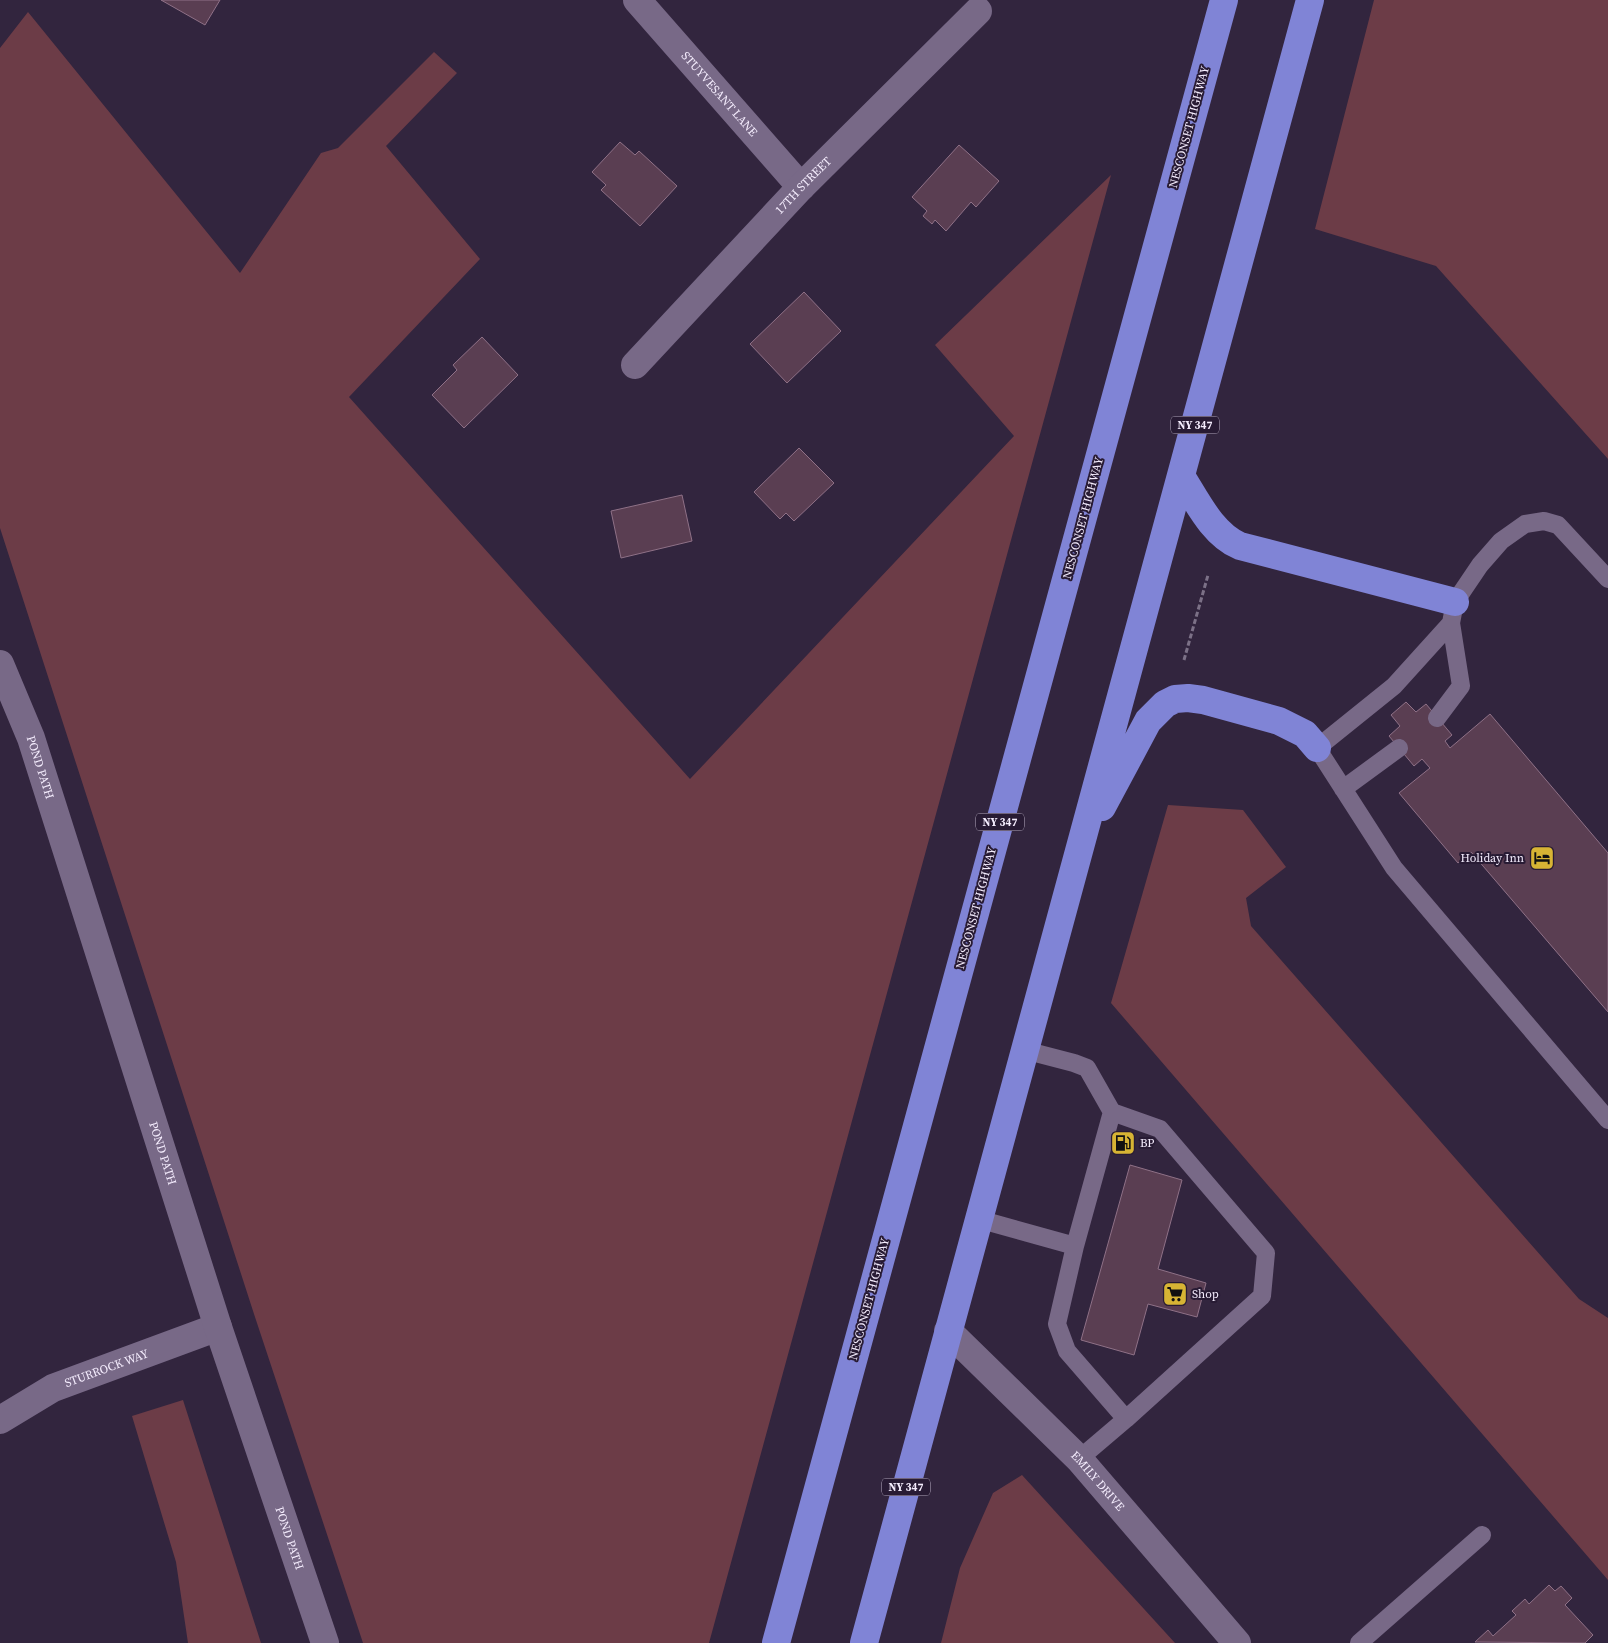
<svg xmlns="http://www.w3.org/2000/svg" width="1608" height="1643" viewBox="0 0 1608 1643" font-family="'Source Serif 4',serif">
  <rect width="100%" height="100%" fill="#32253e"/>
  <path fill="#6c3c47" d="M 1374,0 L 1608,0 L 1608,459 L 1436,266 L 1315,229 Z
    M 28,12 L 240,273 L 321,153 L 338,148 L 434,52 L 457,73 L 386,146 L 480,259 L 349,397 L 690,779 L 1014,436 L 935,345 L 1111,175 L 709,1643 L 363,1643 L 254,1314 L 0,528 L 0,48 Z
    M 1168,805 L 1243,810 L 1286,867 L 1246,898 L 1251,926 L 1579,1299 L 1608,1318 L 1608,1580 L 1111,1003 Z
    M 183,1400 L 261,1643 L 188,1643 L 176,1562 L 132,1416 Z
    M 1022,1475 L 1175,1643 L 941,1643 L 960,1568 L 993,1493 Z"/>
  <path fill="#5a3e52" stroke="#8f7187" d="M 161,0 L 220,0 L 205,25 Z
    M 620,142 L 635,155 L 639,151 L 677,186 L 640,226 L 601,190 L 606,185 L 592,172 Z
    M 959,145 L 999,181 L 976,207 L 971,202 L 946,231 L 935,220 L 932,224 L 923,216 L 927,211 L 912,197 Z
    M 804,292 L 841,331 L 787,383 L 750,344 Z
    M 482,337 L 518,375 L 464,428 L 432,395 L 457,370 L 453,365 Z
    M 799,448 L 834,483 L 794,521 L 786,513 L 780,519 L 754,492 Z
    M 682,495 L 692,541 L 621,558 L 611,511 Z
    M 1406,702 L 1416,712 L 1426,704 L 1452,735 L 1445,741 L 1450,748 L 1490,714 L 1608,853 L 1608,1012 L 1471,852 L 1458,863 L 1399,793 L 1430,768 L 1422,759 L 1414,766 L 1389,736 L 1400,726 L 1391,715 Z
    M 1130,1165 L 1182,1180 L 1158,1269 L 1206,1283 L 1197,1317 L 1148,1304 L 1134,1355 L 1081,1340 Z
    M 1549,1585 L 1555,1591 L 1561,1586 L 1572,1598 L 1565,1605 L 1593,1635 L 1585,1643 L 1475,1642 L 1488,1630 L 1493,1636 L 1516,1615 L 1512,1611 L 1525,1599 L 1529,1604 Z"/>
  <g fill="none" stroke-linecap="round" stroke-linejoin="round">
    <path stroke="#7c7187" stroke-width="3" stroke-dasharray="5 2.5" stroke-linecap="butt" d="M 1184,660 L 1208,575"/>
    <path stroke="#786987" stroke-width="18" d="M 1608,579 L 1558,525 L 1544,521 L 1525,524 L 1501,541 L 1480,565 L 1455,602 L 1451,623 L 1394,686 L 1317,748 L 1394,868 L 1608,1120
      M 1437,718 L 1461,686 L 1451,623
      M 1343,789 L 1399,748
      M 1024,1050 L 1074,1063 L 1087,1068 L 1112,1112 L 1075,1246
      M 1112,1112 L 1160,1129 L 1266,1253 L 1262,1296 L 1126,1419
      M 978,1219 L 1075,1246 L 1057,1324 L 1067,1351 L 1126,1419 L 1079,1459
      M 1359,1643 L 1482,1535"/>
    <g stroke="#786987" stroke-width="28">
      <path id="s1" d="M 637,0 L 801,187"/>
      <path id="s2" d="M 635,365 L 801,187 L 978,11"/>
      <path id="s3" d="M 948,1331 L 1079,1459 L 1237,1643"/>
      <path id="s4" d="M 0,1420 L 53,1388 L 218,1327"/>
    </g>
    <path stroke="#786987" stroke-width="28" id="s5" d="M 0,664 L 31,738 L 218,1327 L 325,1643"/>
    <path stroke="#8084d6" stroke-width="28" d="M 1181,476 C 1197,501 1212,534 1240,546 L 1455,602
      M 1102,807 L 1148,721 L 1165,704 L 1175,699 L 1188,698 L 1203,700 L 1279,721 L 1305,734 L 1317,748
      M 776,1643 L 1224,0
      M 864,1643 L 1310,0"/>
  </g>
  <defs>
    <symbol id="hotel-square" viewBox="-11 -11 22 22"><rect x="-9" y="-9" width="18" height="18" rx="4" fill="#d7b434" stroke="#281b34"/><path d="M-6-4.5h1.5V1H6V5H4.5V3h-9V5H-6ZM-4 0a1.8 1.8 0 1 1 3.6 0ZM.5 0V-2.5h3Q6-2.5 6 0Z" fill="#111"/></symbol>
    <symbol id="fuel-square" viewBox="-11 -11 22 22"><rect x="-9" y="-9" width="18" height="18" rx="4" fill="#d7b434" stroke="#281b34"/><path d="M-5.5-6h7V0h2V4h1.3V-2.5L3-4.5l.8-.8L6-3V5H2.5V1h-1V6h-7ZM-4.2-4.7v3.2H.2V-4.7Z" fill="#111"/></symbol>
    <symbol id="supermarket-square" viewBox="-11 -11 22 22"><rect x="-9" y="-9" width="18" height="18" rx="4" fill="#d7b434" stroke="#281b34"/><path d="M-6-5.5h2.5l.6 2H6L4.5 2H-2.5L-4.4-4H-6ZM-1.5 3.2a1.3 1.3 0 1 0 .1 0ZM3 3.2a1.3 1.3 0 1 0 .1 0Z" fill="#111"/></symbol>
  </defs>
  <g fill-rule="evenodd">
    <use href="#hotel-square" x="1528" y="844" width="28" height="28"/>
    <use href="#fuel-square" x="1109" y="1129" width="28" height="28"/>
    <use href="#supermarket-square" x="1161" y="1280" width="28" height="28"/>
  </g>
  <g text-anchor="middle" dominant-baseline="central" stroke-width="4" stroke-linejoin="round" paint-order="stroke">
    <g fill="#281b34" stroke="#b7adc1" stroke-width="1">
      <rect x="1171" y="416.5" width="48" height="17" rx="4"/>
      <rect x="976" y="813.5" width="48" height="17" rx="4"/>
      <rect x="882" y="1478.5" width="48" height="17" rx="4"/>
    </g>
    <g font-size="11" font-weight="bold" fill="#f4ecfd">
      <text x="1195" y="425">NY 347</text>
      <text x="1000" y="822">NY 347</text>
      <text x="906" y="1487">NY 347</text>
    </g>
    <g font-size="12" fill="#f4ecfd" stroke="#281b34">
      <text stroke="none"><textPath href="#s1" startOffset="125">STUYVESANT LANE</textPath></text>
      <text transform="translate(1189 127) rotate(-75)">NESCONSET HIGHWAY</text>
      <text stroke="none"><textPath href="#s2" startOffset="246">17TH STREET</textPath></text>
      <text transform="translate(1083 518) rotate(-75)">NESCONSET HIGHWAY</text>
      <text stroke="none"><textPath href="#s5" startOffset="111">POND PATH</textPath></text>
      <text transform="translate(976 908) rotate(-75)">NESCONSET HIGHWAY</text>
      <text stroke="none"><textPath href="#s5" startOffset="516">POND PATH</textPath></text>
      <text transform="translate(869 1299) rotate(-75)">NESCONSET HIGHWAY</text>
      <text stroke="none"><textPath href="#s4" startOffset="119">STURROCK WAY</textPath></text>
      <text stroke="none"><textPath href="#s3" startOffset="212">EMILY DRIVE</textPath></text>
      <text stroke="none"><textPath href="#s5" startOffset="921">POND PATH</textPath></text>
    </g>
    <g font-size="12" fill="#f4ecfd" stroke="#281b34" text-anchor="start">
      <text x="1524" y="858" text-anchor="end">Holiday Inn</text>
      <text x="1140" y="1143">BP</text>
      <text x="1192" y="1294">Shop</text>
    </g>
  </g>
</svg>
